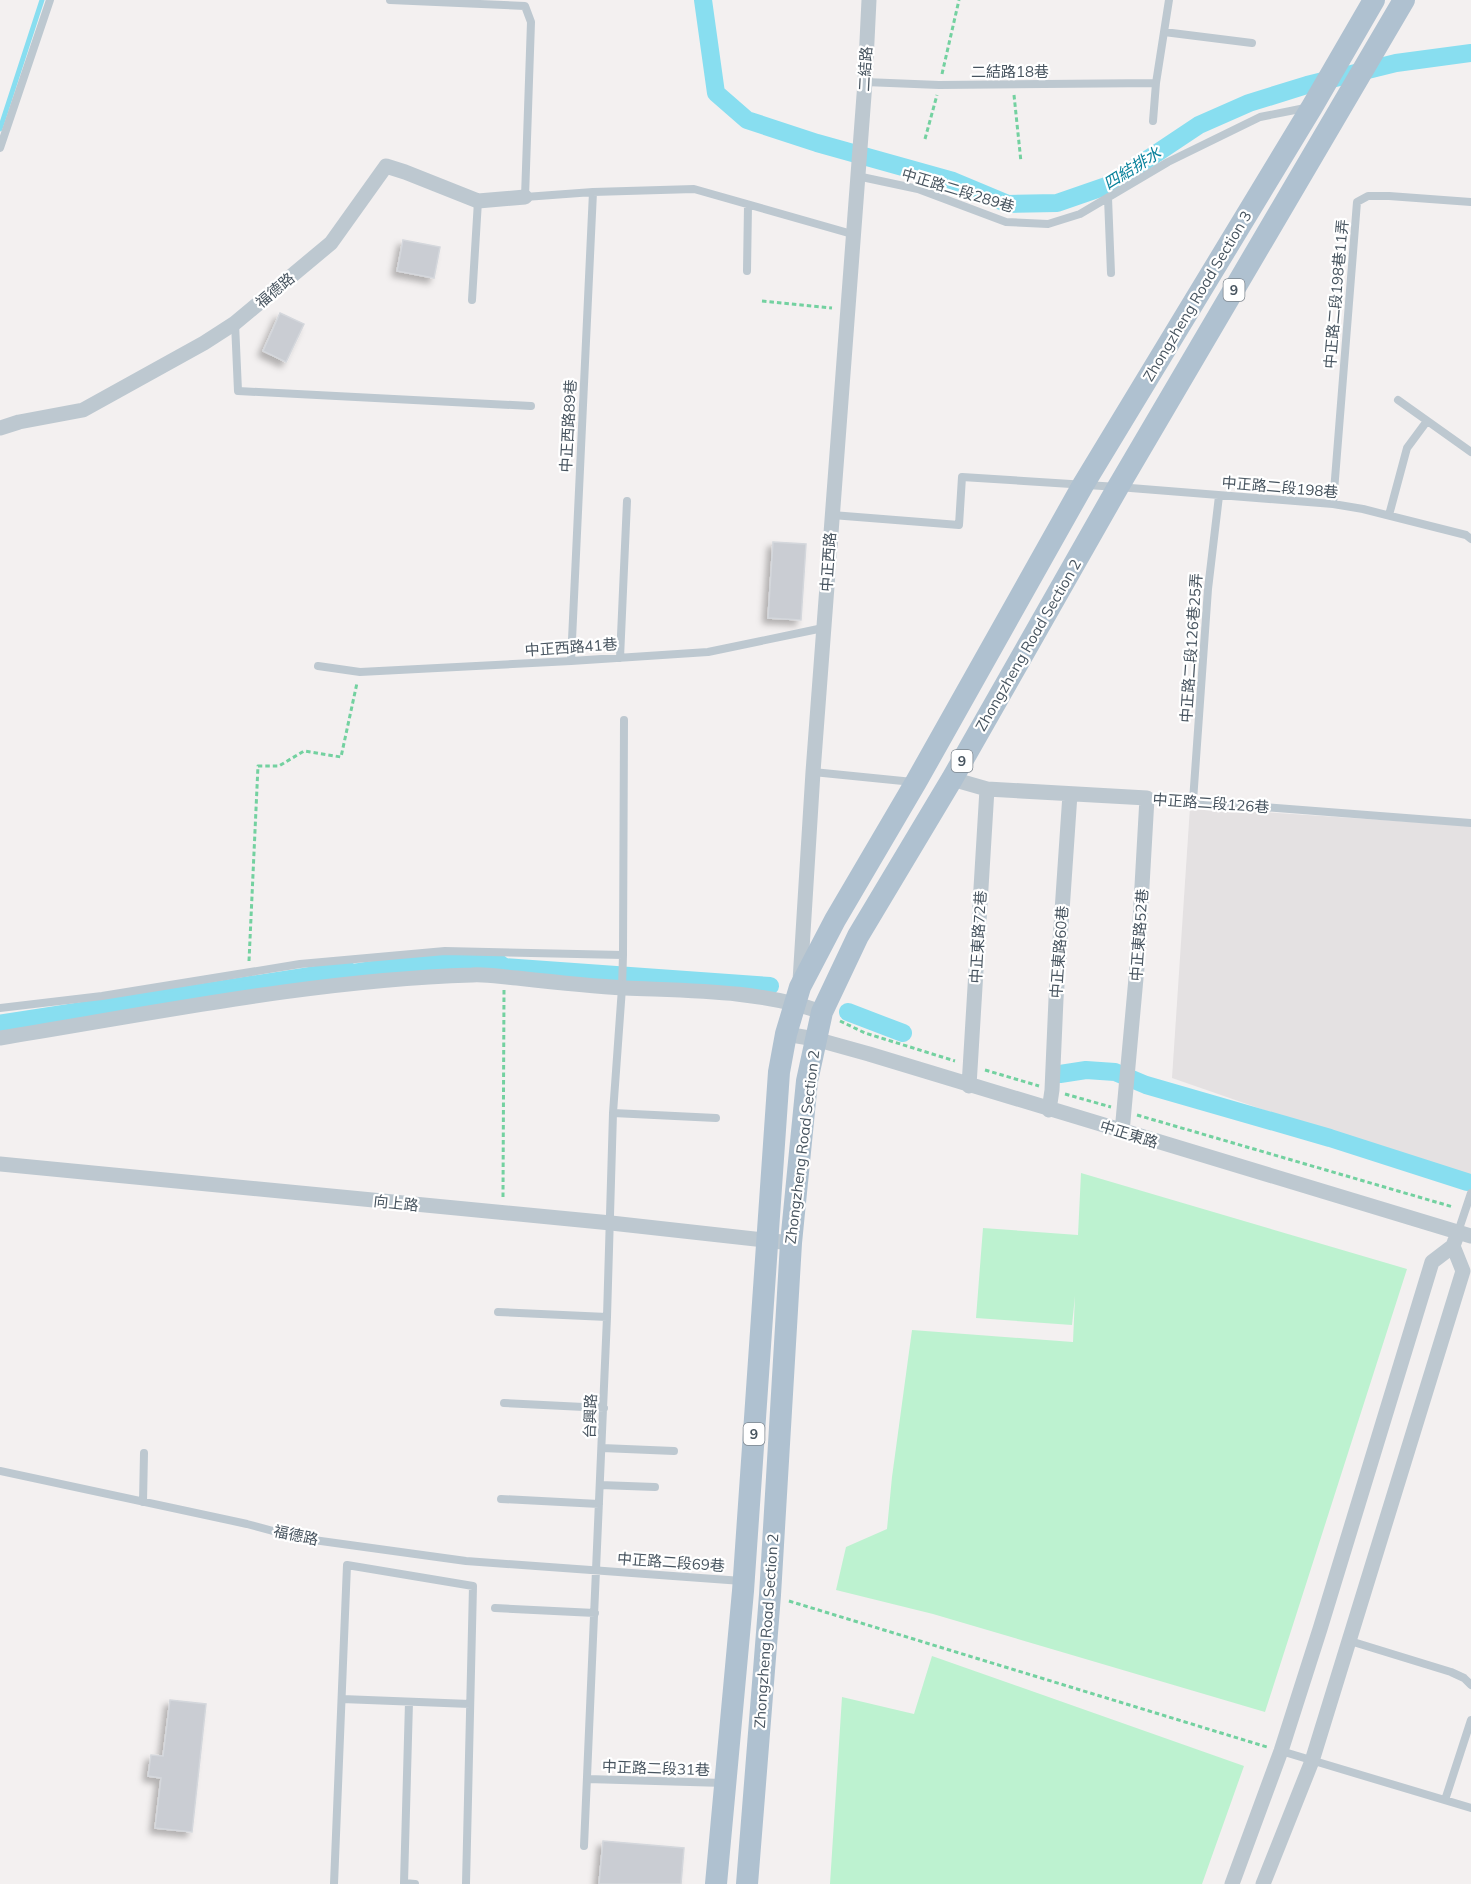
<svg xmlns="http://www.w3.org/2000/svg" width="1471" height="1884" viewBox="0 0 1471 1884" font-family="Mulish,'Noto Sans TC',sans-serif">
  <defs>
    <filter id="shadow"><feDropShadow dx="-5" dy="5" stdDeviation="3" flood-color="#0004"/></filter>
  </defs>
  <rect width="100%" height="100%" fill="#f3f0f0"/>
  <path fill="#e4e1e2" d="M 1190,807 L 1471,826 L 1471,1182 L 1172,1078 Z"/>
  <path fill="#bdf2d0" d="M 1081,1173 L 1407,1269 L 1265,1712 L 933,1614 L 836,1590 L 846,1547 L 887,1529 L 892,1477 L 912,1330 L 1073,1342 L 1075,1296 L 1072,1325 L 976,1318 L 983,1228 L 1078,1235 Z
    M 932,1656 L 1244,1766 L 1202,1884 L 830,1884 L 842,1697 L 914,1714 Z"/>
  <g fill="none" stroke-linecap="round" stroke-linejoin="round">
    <path stroke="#88def0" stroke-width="5" d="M 0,129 L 42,0
      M 429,956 L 503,958 L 508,962 L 613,970 L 613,974
      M 0,1017 L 351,963"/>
    <path stroke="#88def0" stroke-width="18" d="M 703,0 L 716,93 L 747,120 L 817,143 L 953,181 L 1008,204 L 1057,203 L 1109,185 L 1199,125 L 1249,103 L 1307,85 L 1396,63 L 1471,53
      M 848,1012 L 903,1033
      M 0,1026 L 406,965 L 476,965 L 770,986
      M 1060,1074 L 1086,1070 L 1115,1072 L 1146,1085 L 1330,1138 L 1467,1182"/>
  </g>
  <path fill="#cacdd3" stroke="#d4d7dc" stroke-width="1.5" filter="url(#shadow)" d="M 403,240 L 440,247 L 434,278 L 397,271 Z
    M 280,313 L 304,324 L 286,362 L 263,351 Z
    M 773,542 L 806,544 L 801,620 L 768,618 Z
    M 170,1700 L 206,1704 L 192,1832 L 155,1828 L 161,1778 L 148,1776 L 151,1755 L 163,1756 Z
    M 603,1841 L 684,1848 L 681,1884 L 599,1884 Z"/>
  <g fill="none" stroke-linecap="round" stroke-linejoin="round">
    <path stroke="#73d1a0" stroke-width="3" stroke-dasharray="4.5 3" stroke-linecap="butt" d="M 942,74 L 959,0
      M 1014,95 L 1021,162
      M 925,139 L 937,95
      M 762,301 L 832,308
      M 249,961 L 258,766 L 279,766 L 304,751 L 341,757 L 357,683
      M 840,1021 L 865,1033 L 955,1061
      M 985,1070 L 1039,1086
      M 1065,1094 L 1111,1107
      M 1137,1115 L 1453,1207
      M 503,1197 L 504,990
      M 789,1601 L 1267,1747"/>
    <path stroke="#bdc8d0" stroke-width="8" d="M 390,0 L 525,6 L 531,22 L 525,197 L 593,192 L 694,189 L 852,234
      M 1164,32 L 1252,43
      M 865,82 L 939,85 L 1156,83
      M 1153,121 L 1156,83 L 1169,0
      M 0,148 L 50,0
      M 857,176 L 918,189 L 1006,222 L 1048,224 L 1080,214 L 1168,162 L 1260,117 L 1305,108
      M 1108,198 L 1111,273
      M 747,271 L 748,205
      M 472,300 L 478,201
      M 235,323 L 238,391 L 531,406
      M 1398,400 L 1471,452
      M 1333,504 L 1357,202 L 1368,196 L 1389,196 L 1471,202
      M 832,515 L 959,525 L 962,477 L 1118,487 L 1333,504 L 1363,509 L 1466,535 L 1471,539
      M 1389,515 L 1407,448 L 1427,421
      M 620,658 L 627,501
      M 571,661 L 593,192
      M 318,666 L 360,672 L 571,661 L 708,652 L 823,628
      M 813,772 L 913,782
      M 1147,798 L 1471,823
      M 1193,801 L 1208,589 L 1219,496
      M 0,1008 L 102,996 L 300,964 L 445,951 L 623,955 L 624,720
      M 613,1113 L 716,1118
      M 1458,1232 L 1471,1193
      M 498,1312 L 607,1317
      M 504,1403 L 604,1408
      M 602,1448 L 674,1451
      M 0,1471 L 247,1524 L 299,1538 L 466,1561 L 742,1581
      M 600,1485 L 655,1487
      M 501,1499 L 599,1504
      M 143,1502 L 144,1453
      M 495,1608 L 595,1613
      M 1350,1641 L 1451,1672 L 1464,1678 L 1471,1685
      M 342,1699 L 470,1704
      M 409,1702 L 404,1883 L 415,1884
      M 1281,1751 L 1471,1808
      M 587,1779 L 724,1783
      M 1445,1800 L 1471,1720
      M 584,1846 L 607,1317 L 613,1113 L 622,988 L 623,955
      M 334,1884 L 347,1565 L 473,1586 L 466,1884"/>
    <path stroke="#bdc8d0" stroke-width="15" d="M 0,428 L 19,422 L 83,410 L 204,343 L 235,323 L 331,243 L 386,166 L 405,172 L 478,201 L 525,197
      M 952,779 L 987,789 L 1147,798 L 1138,956 L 1122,1132
      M 800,981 L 813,772 L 865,82 L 869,0
      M 786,1034 L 815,1039 L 869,1054 L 1471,1236
      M 0,1038 C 155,1013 314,980 472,975 C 486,974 502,977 517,978 C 553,982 589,986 625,988 C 693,991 757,990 822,1012
      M 969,1086 L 987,789
      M 1049,1110 L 1052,1090 L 1056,999 L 1070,794
      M 0,1164 L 611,1223 L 791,1243
      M 1232,1884 L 1281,1751 L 1320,1629 L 1432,1262 L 1453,1246 L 1458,1232
      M 1263,1884 L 1312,1761 L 1463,1271 L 1453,1246"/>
    <path stroke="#afc1d0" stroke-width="22" d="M 716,1884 L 743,1591 L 779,1072 L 786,1034 L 800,987 L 835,920 L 916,782 L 1083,485 L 1312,107 L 1374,0
      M 747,1884 L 770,1595 L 791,1243 L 807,1081 L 822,1012 L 858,936 L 952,779 L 1118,487 L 1404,0"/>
  </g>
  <g text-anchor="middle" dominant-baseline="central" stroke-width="4.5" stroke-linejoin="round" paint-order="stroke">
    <g fill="#fff" stroke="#7e878f" stroke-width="1.5">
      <rect x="1223.5" y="279" width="21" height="22" rx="4.5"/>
      <rect x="951.5" y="750" width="21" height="22" rx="4.5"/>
      <rect x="743.5" y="1423" width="21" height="22" rx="4.5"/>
    </g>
    <g font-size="14" font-weight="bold" fill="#47545f">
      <text x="1234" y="290">9</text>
      <text x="962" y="761">9</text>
      <text x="754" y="1434">9</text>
    </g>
    <g font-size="15" fill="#47545f" stroke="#fff">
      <text transform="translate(865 69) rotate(-87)">二結路</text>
      <text x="1010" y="71">二結路18巷</text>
      <text transform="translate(958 190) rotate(17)">中正路二段289巷</text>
      <text transform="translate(275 290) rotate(-40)">福德路</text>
      <text transform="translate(1336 294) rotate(-85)">中正路二段198巷11弄</text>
      <text transform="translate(1197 296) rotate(-59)">Zhongzheng Road Section 3</text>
      <text transform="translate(568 426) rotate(-87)">中正西路89巷</text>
      <text transform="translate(1280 487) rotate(5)">中正路二段198巷</text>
      <text transform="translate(828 562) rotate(-86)">中正西路</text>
      <text transform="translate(1028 645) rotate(-60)">Zhongzheng Road Section 2</text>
      <text transform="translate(571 647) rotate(-4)">中正西路41巷</text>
      <text transform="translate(1191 648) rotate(-86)">中正路二段126巷25弄</text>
      <text transform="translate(1211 803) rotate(4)">中正路二段126巷</text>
      <text transform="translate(1139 935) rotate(-86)">中正東路52巷</text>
      <text transform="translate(978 937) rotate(-87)">中正東路72巷</text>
      <text transform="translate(1059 952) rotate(-86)">中正東路60巷</text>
      <text transform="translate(1129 1134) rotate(17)">中正東路</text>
      <text transform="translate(802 1147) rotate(-83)">Zhongzheng Road Section 2</text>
      <text transform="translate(396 1203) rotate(6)">向上路</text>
      <text transform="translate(590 1416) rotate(-88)">台興路</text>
      <text transform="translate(296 1535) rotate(12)">福德路</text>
      <text transform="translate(671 1562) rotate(4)">中正路二段69巷</text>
      <text transform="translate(766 1631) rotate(-86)">Zhongzheng Road Section 2</text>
      <text transform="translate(656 1768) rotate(2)">中正路二段31巷</text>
    </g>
    <g font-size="16" font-style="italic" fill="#07819b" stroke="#fff">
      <text transform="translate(1132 168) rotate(-32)">四結排水</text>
    </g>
  </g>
</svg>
